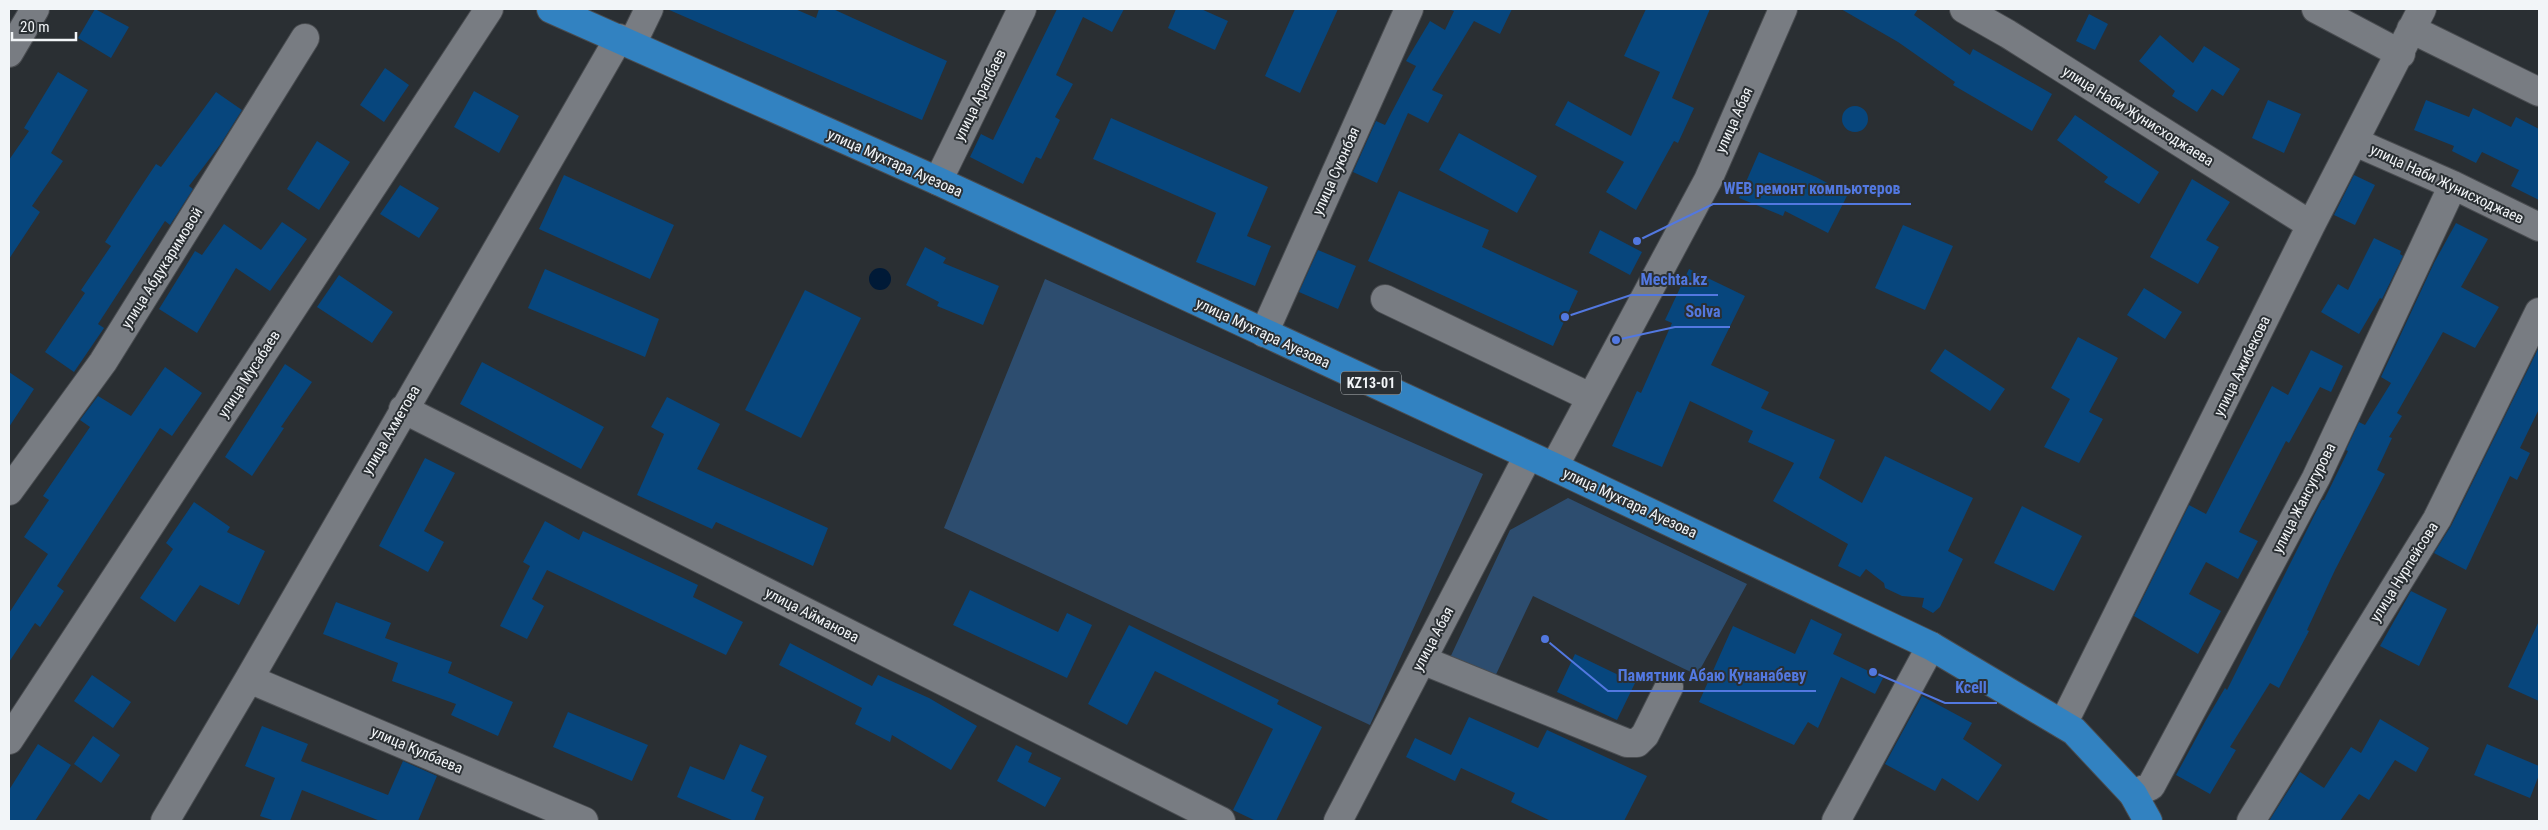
<svg xmlns="http://www.w3.org/2000/svg" width="2548" height="830" viewBox="0 0 2548 830" font-family="'Roboto Condensed',sans-serif">
  <rect width="100%" height="100%" fill="#2a2f33"/>
  <path fill="#2d4d6f" d="M 1045,279 L 1483,474 L 1370,725 L 944,528 Z
    M 1568,498 L 1747,584 L 1697,675 L 1533,596 L 1492,683 L 1448,662 L 1510,530 Z"/>
  <path fill="#001a37" d="M869 279a11 11 0 1 1 22 0a11 11 0 1 1-22 0Z"/>
  <path fill="#07467d" d="M 95,9 L 129,27 L 111,58 L 78,38 Z
    M 667,9 L 795,9 L 816,18 L 819,9 L 833,9 L 947,61 L 922,120 Z
    M 1057,9 L 1124,9 L 1112,32 L 1083,17 L 1056,75 L 1073,84 L 1055,117 L 1060,120 L 1041,159 L 1036,157 L 1023,184 L 970,157 L 981,134 L 993,140 Z
    M 1176,9 L 1201,9 L 1228,21 L 1215,50 L 1168,28 Z
    M 1295,9 L 1338,9 L 1300,93 L 1265,76 Z
    M 1448,9 L 1512,9 L 1500,34 L 1474,21 L 1432,90 L 1443,95 L 1428,123 L 1408,113 L 1377,183 L 1353,172 L 1376,121 L 1385,125 L 1416,66 L 1406,61 L 1430,21 L 1445,30 L 1454,11 Z
    M 1646,9 L 1710,9 L 1672,98 L 1694,108 L 1678,143 L 1674,141 L 1636,210 L 1606,192 L 1624,162 L 1555,125 L 1568,101 L 1631,136 L 1660,72 L 1624,56 Z
    M 1841,9 L 1918,9 L 1914,15 L 1970,55 L 1973,49 L 2052,94 L 2032,131 L 1953,85 L 1955,82 L 1898,42 Z
    M 2089,14 L 2108,24 L 2095,50 L 2076,41 Z
    M 2160,35 L 2193,63 L 2204,46 L 2240,69 L 2223,96 L 2212,89 L 2197,112 L 2172,96 L 2175,91 L 2139,61 Z
    M 385,68 L 409,85 L 384,122 L 360,105 Z
    M 58,72 L 88,90 L 51,153 L 63,161 L 32,206 L 40,212 L 9,259 L 9,160 L 29,131 L 24,128 Z
    M 474,91 L 519,116 L 499,153 L 454,127 Z
    M 216,92 L 242,110 L 220,145 L 189,186 L 193,189 L 170,225 L 165,221 L 98,324 L 104,328 L 74,372 L 45,352 L 85,293 L 81,290 L 111,246 L 105,242 L 132,200 L 156,164 L 161,167 Z
    M 2268,100 L 2301,114 L 2284,153 L 2252,138 Z
    M 2426,100 L 2469,117 L 2473,108 L 2511,127 L 2516,117 L 2539,129 L 2539,200 L 2511,186 L 2519,170 L 2482,152 L 2476,163 L 2452,151 L 2454,146 L 2414,130 Z
    M1842 119a13 13 0 1 1 26 0a13 13 0 1 1-26 0Z
    M 2075,115 L 2159,172 L 2139,204 L 2104,182 L 2108,177 L 2057,140 Z
    M 1111,118 L 1268,187 L 1247,236 L 1271,246 L 1255,286 L 1196,262 L 1216,213 L 1093,159 Z
    M 1459,133 L 1537,176 L 1517,213 L 1439,170 Z
    M 317,141 L 350,162 L 319,210 L 287,189 Z
    M 1759,152 L 1816,177 L 1848,194 L 1828,233 L 1785,211 L 1783,216 L 1739,198 Z
    M 564,175 L 674,225 L 650,279 L 539,229 Z
    M 2354,175 L 2375,185 L 2355,225 L 2334,215 Z
    M 2192,179 L 2230,202 L 2206,240 L 2219,247 L 2198,284 L 2150,257 Z
    M 400,185 L 439,208 L 419,238 L 380,214 Z
    M 1399,191 L 1489,230 L 1482,247 L 1578,291 L 1553,346 L 1368,261 Z
    M 282,222 L 307,239 L 270,291 L 236,268 L 197,333 L 159,309 L 195,251 L 202,255 L 224,224 L 261,250 Z
    M 2456,223 L 2488,239 L 2461,287 L 2499,307 L 2475,348 L 2443,332 L 2397,413 L 2402,416 L 2389,437 L 2392,438 L 2377,470 L 2385,474 L 2335,570 L 2307,630 L 2309,631 L 2279,688 L 2270,683 L 2230,747 L 2236,750 L 2210,794 L 2176,775 L 2206,720 L 2225,688 L 2227,690 L 2322,500 L 2324,500 L 2348,451 L 2346,450 L 2359,422 L 2365,425 L 2391,383 L 2381,377 L 2434,263 Z
    M 1903,225 L 1953,246 L 1925,310 L 1875,288 Z
    M 1600,230 L 1642,252 L 1630,275 L 1589,253 Z
    M 2374,238 L 2401,251 L 2400,254 L 2403,256 L 2382,299 L 2380,298 L 2359,334 L 2321,312 L 2338,284 L 2348,290 Z
    M 925,247 L 946,258 L 943,263 L 999,286 L 983,325 L 937,306 L 939,302 L 906,285 Z
    M 1318,250 L 1356,266 L 1338,309 L 1299,292 Z
    M 545,269 L 659,319 L 645,357 L 528,308 Z
    M 1689,269 L 1745,296 L 1711,365 L 1769,392 L 1761,408 L 1835,440 L 1819,478 L 1862,503 L 1885,456 L 1973,498 L 1948,551 L 1963,559 L 1940,607 L 1933,613 L 1922,607 L 1924,598 L 1902,596 L 1885,588 L 1884,583 L 1866,569 L 1860,577 L 1838,566 L 1848,544 L 1773,501 L 1794,463 L 1748,442 L 1753,431 L 1690,401 L 1662,467 L 1612,446 L 1637,391 L 1641,393 L 1672,323 L 1665,320 Z
    M 339,275 L 393,312 L 372,343 L 317,307 Z
    M 2144,288 L 2182,312 L 2165,339 L 2127,315 Z
    M 805,290 L 861,318 L 801,438 L 745,410 Z
    M 2078,337 L 2118,358 L 2089,412 L 2103,419 L 2079,463 L 2044,447 L 2070,399 L 2051,388 Z
    M 2539,347 L 2539,409 L 2520,448 L 2530,453 L 2517,480 L 2510,476 L 2466,570 L 2434,553 L 2451,526 Z
    M 1945,349 L 2005,389 L 1990,411 L 1930,371 Z
    M 2311,350 L 2343,366 L 2331,392 L 2320,387 L 2289,443 L 2286,441 L 2239,532 L 2258,541 L 2238,579 L 2206,562 L 2189,594 L 2221,611 L 2198,654 L 2134,616 L 2189,505 L 2206,514 L 2272,386 L 2288,395 Z
    M 482,362 L 604,427 L 581,469 L 460,404 Z
    M 285,364 L 312,382 L 281,427 L 284,428 L 252,476 L 225,457 Z
    M 165,367 L 202,393 L 172,436 L 160,428 L 57,586 L 64,591 L 40,627 L 35,623 L 9,662 L 9,613 L 48,554 L 24,537 L 49,500 L 43,496 L 90,427 L 80,420 L 98,396 L 131,416 Z
    M 9,372 L 34,389 L 9,427 Z
    M 667,397 L 720,424 L 697,469 L 828,528 L 813,566 L 716,522 L 712,529 L 637,495 L 664,434 L 651,427 Z
    M 425,458 L 455,473 L 424,531 L 444,542 L 428,572 L 379,546 Z
    M 194,502 L 230,527 L 227,532 L 265,551 L 239,605 L 200,585 L 175,622 L 140,598 L 173,549 L 166,543 Z
    M 2022,506 L 2082,536 L 2054,591 L 1994,563 Z
    M 545,521 L 579,540 L 583,531 L 698,585 L 693,597 L 743,622 L 726,655 L 547,570 L 532,599 L 544,606 L 527,639 L 500,626 L 530,566 L 523,562 Z
    M 970,590 L 1058,632 L 1067,613 L 1092,625 L 1067,678 L 953,625 Z
    M 2411,591 L 2447,609 L 2419,666 L 2380,646 Z
    M 336,602 L 391,623 L 385,638 L 452,662 L 448,673 L 513,702 L 498,736 L 451,715 L 456,704 L 392,681 L 398,663 L 323,634 Z
    M 1811,619 L 1842,634 L 1833,654 L 1883,678 L 1875,694 L 1841,677 L 1818,728 L 1808,722 L 1794,745 L 1699,702 L 1733,626 L 1795,654 Z
    M 2539,621 L 2539,701 L 2508,687 Z
    M 1129,625 L 1279,700 L 1277,704 L 1322,727 L 1276,821 L 1256,821 L 1233,810 L 1273,729 L 1155,671 L 1127,725 L 1088,704 Z
    M 790,643 L 872,686 L 878,675 L 929,698 L 977,726 L 951,770 L 892,735 L 890,742 L 855,724 L 862,708 L 779,665 Z
    M 1575,654 L 1635,683 L 1617,720 L 1557,692 Z
    M 92,675 L 131,702 L 113,728 L 74,701 Z
    M 1922,696 L 1972,723 L 1963,739 L 2002,765 L 1978,801 L 1942,778 L 1935,791 L 1885,764 Z
    M 568,712 L 648,745 L 632,781 L 553,747 Z
    M 1469,717 L 1538,748 L 1547,730 L 1647,776 L 1624,821 L 1551,821 L 1511,802 L 1515,793 L 1461,768 L 1455,781 L 1406,757 L 1415,738 L 1451,755 Z
    M 2380,719 L 2429,748 L 2416,772 L 2395,760 L 2369,800 L 2359,794 L 2340,821 L 2269,821 L 2300,772 L 2324,788 L 2351,747 L 2361,753 Z
    M 262,726 L 308,744 L 301,761 L 388,795 L 403,761 L 437,776 L 418,821 L 380,821 L 302,790 L 290,821 L 275,821 L 260,816 L 275,778 L 245,766 Z
    M 93,736 L 120,755 L 101,783 L 74,764 Z
    M 38,744 L 71,765 L 35,821 L 9,821 L 9,790 Z
    M 740,744 L 767,756 L 751,791 L 764,797 L 754,821 L 734,821 L 677,797 L 690,766 L 724,780 Z
    M 2487,744 L 2539,766 L 2539,775 L 2530,798 L 2474,775 Z
    M 1016,745 L 1032,753 L 1028,762 L 1061,778 L 1045,807 L 997,781 Z"/>
  <g fill="none" stroke-linecap="round" stroke-linejoin="round">
    <defs>
      <path id="minor" d="M 1964,9 L 2008,34 L 2311,225
        M 2316,9 L 2401,54
        M 2411,29 L 2539,92
        M 632,44 L 649,9
        M 9,53 L 35,9
        M 2355,142 L 2453,185 L 2539,227
        M 938,181 L 1022,9
        M 1385,299 L 1590,397
        M 1264,333 L 1409,9
        M 403,409 L 1221,821
        M 1554,467 L 1708,180 L 1783,9
        M 9,491 L 103,362 L 305,38
        M 1422,660 L 1627,743 L 1637,743 L 1645,735 L 1669,687
        M 249,679 L 584,821
        M 2063,724 L 2311,225 L 2422,9
        M 9,740 L 489,9
        M 2133,794 L 2151,786 L 2316,478 L 2453,185
        M 165,821 L 249,679 L 619,38
        M 1338,821 L 1528,456
        M 1836,821 L 1931,646
        M 2251,821 L 2437,519 L 2539,312"/>
      <path id="major" d="M 551,9 L 938,181 L 1554,467 L 1931,646 L 2074,731 L 2133,794 L 2148,821"/>
    </defs>
    <use href="#minor" stroke="#494c50" stroke-width="30"/>
    <use href="#major" stroke="#494c50" stroke-width="30"/>
    <use href="#minor" stroke="#787c82" stroke-width="28"/>
    <use href="#major" stroke="#3282c1" stroke-width="28"/>
  </g>
  <g text-anchor="middle" dominant-baseline="central" stroke-width="4" stroke-linejoin="round" paint-order="stroke">
    <rect fill="#2a2f33" stroke="#b6babd" stroke-width="1" x="1341" y="371.5" width="60" height="23" rx="4"/>
    <g font-size="14" font-weight="bold" fill="#f2f5f8">
      <text x="1371" y="383">KZ13-01</text>
    </g>
    <g font-size="15" fill="#f2f5f8" stroke="#2a2f33">
      <text transform="translate(980 95) rotate(-64)">улица Аралбаев</text>
      <text transform="translate(2138 116) rotate(32)">улица Наби Жунисходжаева</text>
      <text transform="translate(1734 120) rotate(-66)">улица Абая</text>
      <text transform="translate(895 163) rotate(24)">улица Мухтара Ауезова</text>
      <text transform="translate(1336 171) rotate(-66)">улица Суюнбая</text>
      <text transform="translate(2447 184) rotate(25)">улица Наби Жунисходжаев</text>
      <text transform="translate(162 268) rotate(-58)">улица Абдукаримовой</text>
      <text transform="translate(1263 333) rotate(25)">улица Мухтара Ауезова</text>
      <text transform="translate(2242 366) rotate(-64)">улица Ажибекова</text>
      <text transform="translate(249 374) rotate(-57)">улица Мусабаев</text>
      <text transform="translate(391 430) rotate(-60)">улица Ахметова</text>
      <text transform="translate(2304 498) rotate(-63)">улица Жансугурова</text>
      <text transform="translate(1630 503) rotate(25)">улица Мухтара Ауезова</text>
      <text transform="translate(2404 572) rotate(-58)">улица Нурпейсова</text>
      <text transform="translate(812 615) rotate(27)">улица Айманова</text>
      <text transform="translate(1433 639) rotate(-62)">улица Абая</text>
      <text transform="translate(417 750) rotate(23)">улица Кулбаева</text>
    </g>
  </g>
  <path fill="none" stroke="#5278e0" stroke-width="2" d="M1637 241L1713 204H1911M1565 317L1631 295H1718M1616 340L1675 327H1730M1545 639L1608 691H1816M1873 672L1945 703H1997"/>
  <g fill="#5278e0" stroke="#2a2f33" stroke-width="2">
    <circle cx="1637" cy="241" r="5"/>
    <circle cx="1565" cy="317" r="5"/>
    <circle cx="1616" cy="340" r="5"/>
    <circle cx="1545" cy="639" r="5"/>
    <circle cx="1873" cy="672" r="5"/>
  </g>
  <g font-size="16" text-anchor="middle" font-weight="bold" fill="#5278e0" stroke="#2a2f33" stroke-width="4" stroke-linejoin="round" paint-order="stroke">
    <text x="1812" y="194">WEB ремонт компьютеров</text>
    <text x="1674" y="285">Mechta.kz</text>
    <text x="1703" y="317">Solva</text>
    <text x="1712" y="681">Памятник Абаю Кунанабеву</text>
    <text x="1971" y="693">Kcell</text>
  </g>
  <rect width="2548" height="830" fill="none" stroke="#f2f5f8" stroke-width="20"/>
  <path d="M12 32v8h64v-8" fill="none" stroke="#f2f5f8" stroke-width="2.5"/>
  <text x="20" y="32" font-size="15" fill="#f2f5f8" stroke="#2a2f33" stroke-width="4" paint-order="stroke">20 m</text>
</svg>
